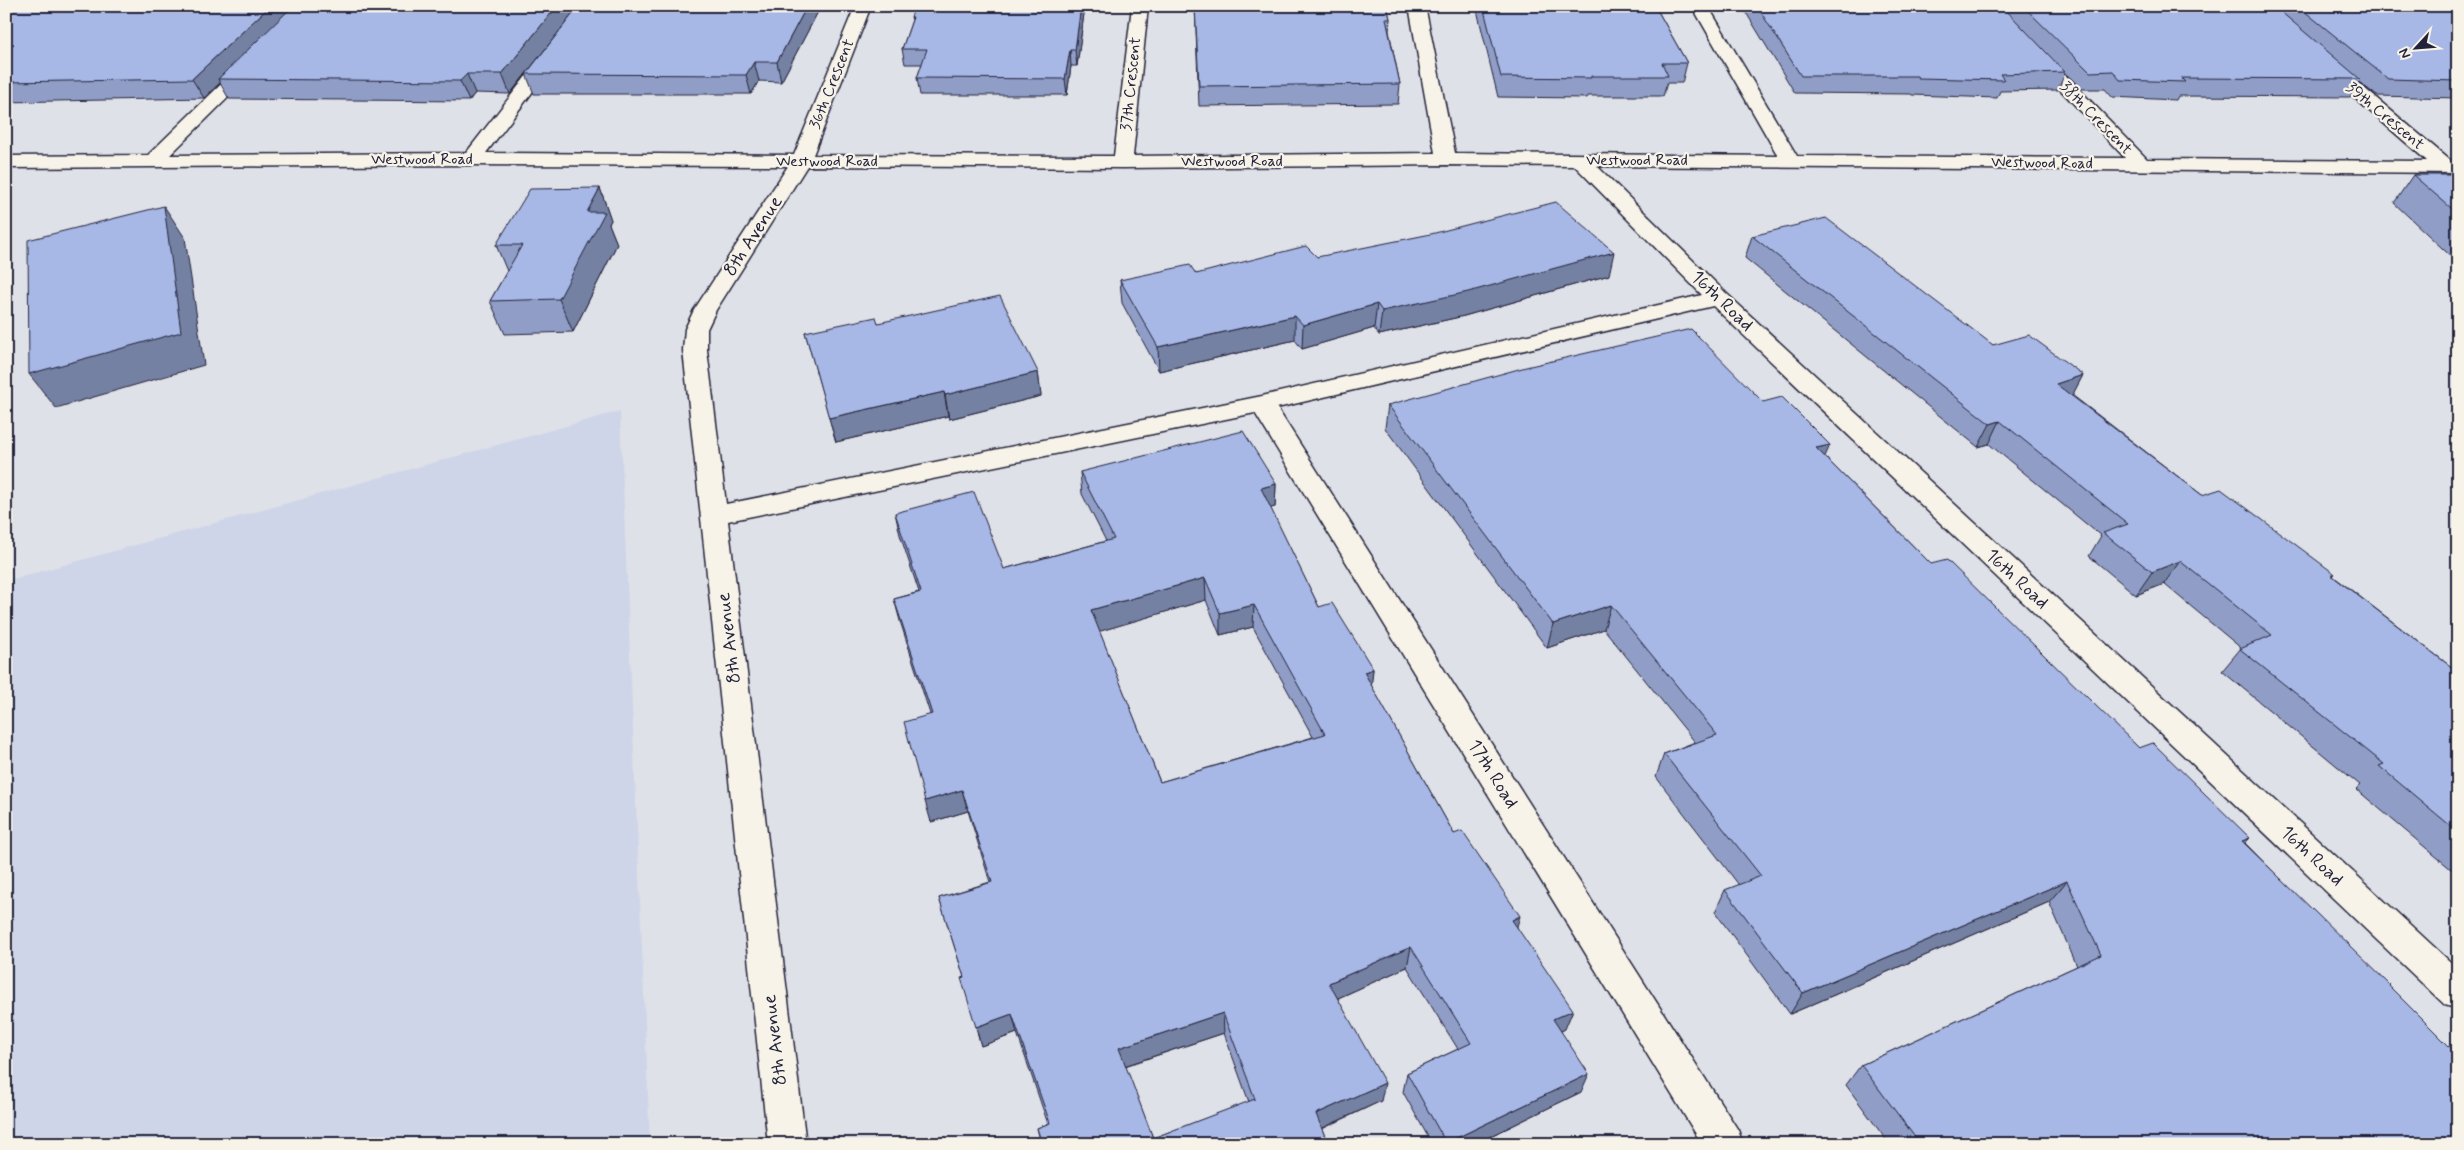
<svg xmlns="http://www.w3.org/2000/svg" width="2464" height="1150" viewBox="0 0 2464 1150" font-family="Mynerve,sans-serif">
  <rect width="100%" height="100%" fill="#dfe1e8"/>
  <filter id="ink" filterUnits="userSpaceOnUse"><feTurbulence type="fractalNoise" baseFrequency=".02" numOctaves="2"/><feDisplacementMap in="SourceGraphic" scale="10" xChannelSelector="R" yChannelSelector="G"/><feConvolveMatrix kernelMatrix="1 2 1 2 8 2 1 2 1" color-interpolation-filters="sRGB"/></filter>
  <g filter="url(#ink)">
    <path fill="#ced5e8" d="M 620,411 L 650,1144 L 6,1144 L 6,581 Z"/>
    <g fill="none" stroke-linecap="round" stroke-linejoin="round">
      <defs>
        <path id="street" d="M 581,6 L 598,6 L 486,153 L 794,155 L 855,6 L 871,6 L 813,155 L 1114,156 L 1132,6 L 1148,6 L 1133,156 L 1435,153 L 1409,6 L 1425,6 L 1455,153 L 1778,156 L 1692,6 L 1708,6 L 1797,156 L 2125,158 L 1981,6 L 1998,6 L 2147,159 L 2427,161 L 2317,65 L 2320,61 L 2332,61 L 2451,161 L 2458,161 L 2458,173 L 1597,166 L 1726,293 L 2458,969 L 2458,1009 L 2445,1005 L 1713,306 L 1277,408 L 1738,1130 L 1743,1144 L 1702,1144 L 1255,413 L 728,521 L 806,1144 L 768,1144 L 683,350 L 685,329 L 694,310 L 788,166 L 472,165 L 6,168 L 6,156 L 148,155 L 245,61 L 257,61 L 260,65 L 257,69 L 170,155 L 466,153 ZM 1446,165 L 1575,166 L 1702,295 L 1262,396 L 726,504 L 707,350 L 707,329 L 716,310 L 807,166 L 1123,168 Z"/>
      </defs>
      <use href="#street" stroke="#22223b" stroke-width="3"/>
      <use href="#street" fill="#f7f3e8" fill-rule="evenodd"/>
    </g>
    <path fill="#909ec7" stroke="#22223b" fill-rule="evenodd" d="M 6,6 L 821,6 L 781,82 L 759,81 L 751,94 L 534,94 L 526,74 L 539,57 L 510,94 L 475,93 L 469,101 L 229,99 L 220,83 L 204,98 L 6,102 Z
      M 1085,6 L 1077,66 L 1071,66 L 1067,95 L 920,95 L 917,78 L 922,64 L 905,64 L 902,49 L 912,20 L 911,17 Z
      M 1195,6 L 1387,6 L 1390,19 L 1389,31 L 1400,84 L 1398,104 L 1199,106 Z
      M 1476,6 L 1655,6 L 1687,63 L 1682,83 L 1667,83 L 1663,96 L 1588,96 L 1587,98 L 1498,97 Z
      M 1742,6 L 2458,6 L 2458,98 L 2377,96 L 2359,82 L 2350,97 L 2178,96 L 2176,100 L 2112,97 L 2105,89 L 2082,89 L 2065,73 L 2058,90 L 2000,91 L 1997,98 L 1912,95 L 1911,94 L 1795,93 Z
      M 2413,175 L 2458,175 L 2458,263 L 2394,203 Z
      M 600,188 L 611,220 L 609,224 L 617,244 L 573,332 L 505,334 L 490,301 L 507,271 L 496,245 Z
      M 1752,236 L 1993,345 L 2083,375 L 2072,395 L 2202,495 L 2335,574 L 2333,576 L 2458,672 L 2458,875 L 2356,789 L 2360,785 L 2222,671 L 2241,648 L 2164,584 L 2136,595 L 2089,556 L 2101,536 L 1989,444 L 1978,447 L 1745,258 Z
      M 1317,257 L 1609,275 L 1464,316 L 1379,335 L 1374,328 L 1302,349 L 1295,340 L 1159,371 L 1122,303 L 1120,280 L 1196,274 Z
      M 878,323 L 1038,372 L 1041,396 L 949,419 L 948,416 L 836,442 L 805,332 Z
      M 1763,402 L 1825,457 L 1931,564 L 2139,748 L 2250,838 L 2245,843 L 2389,987 L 2458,1144 L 1889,1144 L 1846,1085 L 1861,1065 L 2077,966 L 2049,902 L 1790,1014 L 1715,912 L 1725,890 L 1739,885 L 1656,777 L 1664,754 L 1695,742 L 1604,629 L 1547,648 L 1385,428 L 1388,405 Z
      M 1080,472 L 1276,484 L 1275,507 L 1270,508 L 1319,607 L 1373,669 L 1371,685 L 1454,834 L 1517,927 L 1565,1029 L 1561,1031 L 1581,1092 L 1475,1144 L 1432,1144 L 1403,1092 L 1407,1073 L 1458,1049 L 1407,967 L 1338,998 L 1381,1101 L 1322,1129 L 1328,1144 L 1041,1144 L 1037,1128 L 1048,1124 L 1017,1033 L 981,1046 L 964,977 L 939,898 L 990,882 L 968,811 L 931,822 L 930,714 L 900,621 L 894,599 L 919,592 L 900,535 L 895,513 L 1004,569 L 1106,541 L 1082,494 ZM 1206,600 L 1220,635 L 1253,627 L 1313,737 L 1160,782 L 1099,631 ZM 1224,1033 L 1249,1102 L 1153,1138 L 1125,1066 Z"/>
    <path fill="#7581a2" stroke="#22223b" d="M 270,6 L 300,6 L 218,79 L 220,83 L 204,98 L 192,79 Z
      M 557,6 L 579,6 L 510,94 L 502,74 Z
      M 807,6 L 821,6 L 781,82 L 777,62 Z
      M 1081,6 L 1085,6 L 1077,66 L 1075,50 Z
      M 1070,50 L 1071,66 L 1067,95 L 1065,79 Z
      M 754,62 L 759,81 L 751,94 L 746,75 Z
      M 467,74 L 475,93 L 469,101 L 460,81 Z
      M 600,188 L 611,220 L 609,224 L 617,244 L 573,332 L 559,299 L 587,212 Z
      M 164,206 L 185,238 L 204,365 L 56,408 L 29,374 Z
      M 1614,252 L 1609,275 L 1464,316 L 1379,335 L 1382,311 Z
      M 1377,304 L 1374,328 L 1302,349 L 1303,325 Z
      M 1295,316 L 1295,340 L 1159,371 L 1158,347 Z
      M 1038,372 L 1041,396 L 949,419 L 945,395 Z
      M 2083,375 L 2071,398 L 2056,384 Z
      M 944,392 L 948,416 L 836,442 L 829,418 Z
      M 2000,421 L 1989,444 L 1978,447 L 1990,424 Z
      M 1830,445 L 1820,468 L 1816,448 Z
      M 1276,484 L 1275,507 L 1260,511 L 1261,488 Z
      M 2180,561 L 2164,584 L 2136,595 L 2152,572 Z
      M 1205,578 L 1206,600 L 1094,633 L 1091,610 Z
      M 1254,605 L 1253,627 L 1220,635 L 1220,613 Z
      M 1611,605 L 1604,629 L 1547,648 L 1553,624 Z
      M 1373,669 L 1371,691 L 1364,672 Z
      M 962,790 L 968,811 L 931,822 L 925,801 Z
      M 2250,838 L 2229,860 L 2242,841 Z
      M 2067,881 L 2049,902 L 1790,1014 L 1803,993 Z
      M 1520,916 L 1514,937 L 1512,920 Z
      M 1411,947 L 1407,967 L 1327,1003 L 1329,983 Z
      M 1573,1010 L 1565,1029 L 1546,1039 L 1553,1019 Z
      M 1223,1013 L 1224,1033 L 1121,1067 L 1119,1048 Z
      M 1012,1014 L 1017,1033 L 981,1046 L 976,1027 Z
      M 1589,1074 L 1581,1092 L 1475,1144 L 1446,1144 L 1446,1143 Z
      M 1385,1083 L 1381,1101 L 1314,1132 L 1316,1114 Z"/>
    <path fill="#a7b8e7" stroke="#22223b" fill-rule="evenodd" d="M 6,6 L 270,6 L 192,79 L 6,82 L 6,49 L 14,44 L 6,44 Z
      M 293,6 L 557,6 L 502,74 L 467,74 L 460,81 L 218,79 Z
      M 579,6 L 807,6 L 777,62 L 754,62 L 746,75 L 526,74 Z
      M 915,6 L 1081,6 L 1075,50 L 1070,50 L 1065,79 L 917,78 L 927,49 L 902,49 L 913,17 L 911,17 Z
      M 1195,6 L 1387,6 L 1390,19 L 1386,19 L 1400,84 L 1199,86 Z
      M 1483,6 L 1655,6 L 1687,63 L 1662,63 L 1668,76 L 1591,76 L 1591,78 L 1501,77 Z
      M 1757,6 L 2002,6 L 2065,72 L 2000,74 L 2004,80 L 1918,78 L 1917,76 L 1801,76 Z
      M 2023,6 L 2274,6 L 2360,79 L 2181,78 L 2185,82 L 2120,80 L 2113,71 L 2090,72 Z
      M 2298,6 L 2458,6 L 2458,81 L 2388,79 Z
      M 2413,175 L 2458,175 L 2458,214 Z
      M 600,188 L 587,212 L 605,212 L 559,299 L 490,301 L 522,245 L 496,245 L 530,189 Z
      M 1556,202 L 1614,252 L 1468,292 L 1382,311 L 1377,304 L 1303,325 L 1295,316 L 1158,347 L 1120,280 L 1190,265 L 1196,274 L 1306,246 L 1317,257 L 1431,234 Z
      M 164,206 L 181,332 L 29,374 L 28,240 Z
      M 1826,218 L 1993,345 L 2029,335 L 2083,375 L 2056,384 L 2202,495 L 2221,489 L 2335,574 L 2331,575 L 2458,672 L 2458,832 L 2379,766 L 2384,764 L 2240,649 L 2272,635 L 2180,561 L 2152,572 L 2103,533 L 2128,524 L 2000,421 L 1990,424 L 1752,236 Z
      M 1000,296 L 1038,372 L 945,395 L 944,392 L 829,418 L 805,332 L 876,317 L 878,323 Z
      M 1691,329 L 1763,402 L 1782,397 L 1830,445 L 1816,448 L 1931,564 L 1947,560 L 2139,748 L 2153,743 L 2250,838 L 2242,841 L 2390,985 L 2389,986 L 2458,1055 L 2458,1144 L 1920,1144 L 1861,1065 L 2101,955 L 2067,881 L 1803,993 L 1725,890 L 1761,876 L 1664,754 L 1717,735 L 1611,605 L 1553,624 L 1388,405 L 1526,367 Z
      M 1243,431 L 1276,484 L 1261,488 L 1319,607 L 1332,603 L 1373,669 L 1364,672 L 1454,834 L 1462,831 L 1520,916 L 1512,920 L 1573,1010 L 1553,1019 L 1589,1074 L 1446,1143 L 1407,1073 L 1471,1043 L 1411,947 L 1329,983 L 1385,1083 L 1316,1114 L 1328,1144 L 1042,1144 L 1037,1128 L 1050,1123 L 1012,1014 L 976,1027 L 961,978 L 964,977 L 939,898 L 992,882 L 962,790 L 925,801 L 904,722 L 932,714 L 894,599 L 921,592 L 895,513 L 974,492 L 1004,569 L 1114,539 L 1080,472 ZM 1205,578 L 1220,613 L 1254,605 L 1325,734 L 1160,782 L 1091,610 ZM 1223,1013 L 1255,1099 L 1153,1138 L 1119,1048 Z"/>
  </g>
  <g text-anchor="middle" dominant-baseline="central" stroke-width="4.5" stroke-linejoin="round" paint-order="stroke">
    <g font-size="16" fill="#22223b" stroke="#f7f3e8">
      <text transform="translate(832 84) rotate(-68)">36th Crescent</text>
      <text transform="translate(1131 84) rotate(-84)">37th Crescent</text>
      <text transform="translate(2385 116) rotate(40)">39th Crescent</text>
      <text transform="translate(2096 118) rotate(46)">38th Crescent</text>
      <text x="422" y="159">Westwood Road</text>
      <text x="1637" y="160">Westwood Road</text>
      <text x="827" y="161">Westwood Road</text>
      <text x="1232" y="161">Westwood Road</text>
      <text transform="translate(2042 163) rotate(1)">Westwood Road</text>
    </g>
    <g font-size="19" fill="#22223b" stroke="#f7f3e8">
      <text transform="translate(753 236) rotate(-57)">8th Avenue</text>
      <text transform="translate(1722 301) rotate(44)">16th Road</text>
      <text transform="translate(2017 579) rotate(43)">16th Road</text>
      <text transform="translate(729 638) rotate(-97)">8th Avenue</text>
      <text transform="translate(1493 774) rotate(58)">17th Road</text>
      <text transform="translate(2312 856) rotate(43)">16th Road</text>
      <text transform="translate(775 1040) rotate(-97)">8th Avenue</text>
    </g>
  </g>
  <rect width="2464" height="1150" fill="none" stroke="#f7f3e8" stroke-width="25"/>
  <rect x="12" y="12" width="2439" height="1125" fill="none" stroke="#22223b" stroke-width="2" filter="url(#ink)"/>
  <g transform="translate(2416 48) rotate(244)" stroke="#f7f3e8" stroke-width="4" paint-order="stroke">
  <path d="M0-4L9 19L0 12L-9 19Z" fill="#22223b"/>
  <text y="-8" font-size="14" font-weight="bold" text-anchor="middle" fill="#22223b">N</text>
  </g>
</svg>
